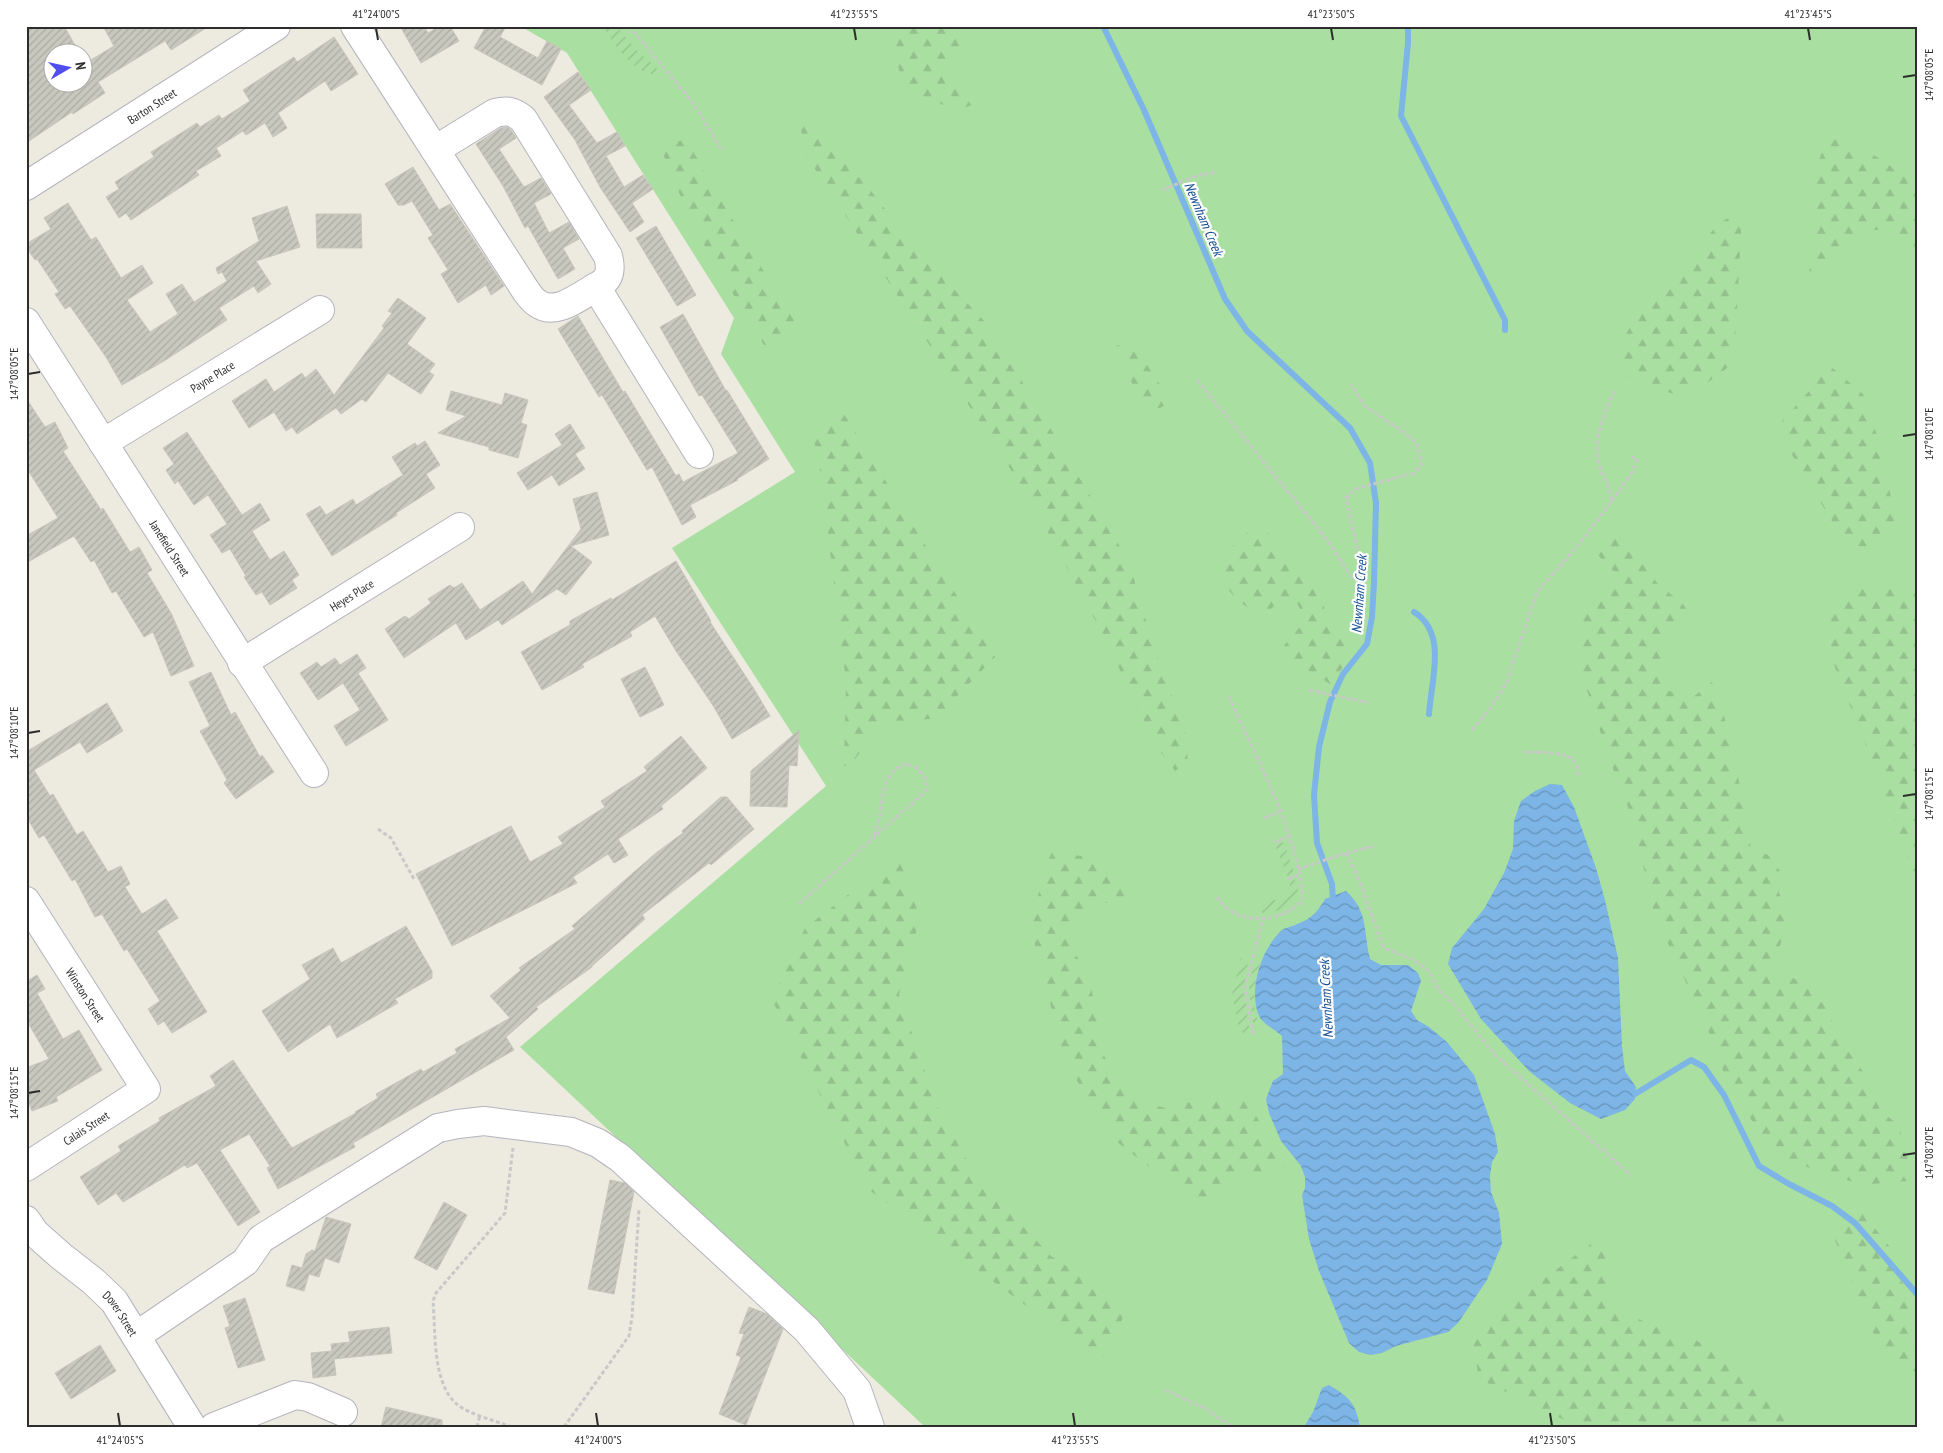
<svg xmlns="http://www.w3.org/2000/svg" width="1943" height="1453" viewBox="0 0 1943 1453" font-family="'PT Sans Narrow',sans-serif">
  <defs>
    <pattern id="forest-firs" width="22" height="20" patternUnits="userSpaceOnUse" patternTransform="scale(1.25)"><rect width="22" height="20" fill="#aadfa2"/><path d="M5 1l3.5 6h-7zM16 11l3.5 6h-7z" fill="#93c08c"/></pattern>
    <pattern id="garden-furrows" width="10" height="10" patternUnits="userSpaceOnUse" patternTransform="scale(1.25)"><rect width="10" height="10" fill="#aadfa2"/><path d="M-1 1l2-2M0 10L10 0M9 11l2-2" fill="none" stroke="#93c08c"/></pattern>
    <pattern id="water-waves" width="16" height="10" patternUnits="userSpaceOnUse" patternTransform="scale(1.25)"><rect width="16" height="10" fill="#7cb5e6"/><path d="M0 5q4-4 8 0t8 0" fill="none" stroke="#6694bb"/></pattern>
    <pattern id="building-hatch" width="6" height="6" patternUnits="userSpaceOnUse" patternTransform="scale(1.25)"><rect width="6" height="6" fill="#c9c8be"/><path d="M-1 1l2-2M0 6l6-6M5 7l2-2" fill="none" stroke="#adaca4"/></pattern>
  </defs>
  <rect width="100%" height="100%" fill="#edeae0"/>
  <path fill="#aadfa2" d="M 520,26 L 1917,26 L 1917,1427 L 925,1427 L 520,1047 L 826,786 L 672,548 L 795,472 L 721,354 L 734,318 L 567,53 Z"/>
  <path fill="url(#forest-firs)" d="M 906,26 L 951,26 L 961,47 L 956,62 L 946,74 C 955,86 975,85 975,104 L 957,110 L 907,92 C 899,75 888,41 906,26 Z
    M 797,109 L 868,187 L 913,245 L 984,321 L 1038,407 L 1129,562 L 1154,648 L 1185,730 L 1188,762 L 1175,771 L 1154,743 L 1106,640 L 1031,501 L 806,155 Z
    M 1831,131 C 1850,140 1907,172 1916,190 C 1920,198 1917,241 1917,252 C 1888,209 1838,234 1827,277 L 1809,275 L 1814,240 L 1813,174 Z
    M 686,139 L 745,241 L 797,325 L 787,342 L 764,345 L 708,253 L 667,168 L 664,155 L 670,144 Z
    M 1742,216 L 1734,363 L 1708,382 L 1673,394 L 1623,375 L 1619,345 L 1651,294 L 1690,261 L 1712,231 L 1726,219 Z
    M 1118,345 L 1139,353 L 1167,395 L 1165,405 C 1158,411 1147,409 1140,402 C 1136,398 1135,389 1132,383 C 1126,372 1117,361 1113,348 Z
    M 1829,365 L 1863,394 L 1879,441 L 1895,516 L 1892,537 L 1869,546 L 1848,548 L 1776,428 C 1794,407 1814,388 1829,365 Z
    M 839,406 L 995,657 L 936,718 L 913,721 L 883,720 L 851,765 L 844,766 L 846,681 L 819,461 L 812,434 Z
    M 1248,532 L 1268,533 L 1318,590 L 1331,627 L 1344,636 L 1360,637 L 1354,650 L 1331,685 L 1313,672 L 1288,667 L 1278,657 L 1286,643 L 1300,627 L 1303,615 L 1295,599 L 1282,598 L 1271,609 L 1259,615 C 1235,600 1211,582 1229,551 C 1233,544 1242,538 1248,532 Z
    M 1622,538 L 1658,584 L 1683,604 L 1692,618 L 1669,634 L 1658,667 L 1669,691 L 1693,697 L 1712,682 C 1734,735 1740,792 1751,848 L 1768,855 L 1780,871 L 1779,893 L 1789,912 L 1773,972 L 1808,983 L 1829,1012 L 1837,1036 L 1865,1074 L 1880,1110 L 1897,1124 L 1909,1150 L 1907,1181 L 1862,1185 L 1801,1165 L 1777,1160 L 1726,1080 L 1716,1048 L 1654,913 L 1633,820 L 1607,753 L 1581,671 L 1577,625 L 1605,594 L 1617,575 L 1597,554 L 1602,540 Z
    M 1892,585 L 1917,592 L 1917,884 L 1875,769 L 1833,662 L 1826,607 L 1851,589 Z
    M 1053,851 L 1097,859 L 1121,879 L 1128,902 L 1102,903 L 1072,915 L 1069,942 L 1090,980 L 1103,1054 L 1130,1100 L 1166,1108 L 1216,1095 L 1247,1101 L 1285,1164 L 1281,1170 L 1238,1174 L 1203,1200 L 1176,1188 L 1116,1141 L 1066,1064 L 1031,930 L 1044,867 Z
    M 898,856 L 920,918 L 899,994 L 936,1104 L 976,1176 L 1051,1256 L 1129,1306 L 1101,1361 L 868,1189 L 772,1000 L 805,928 Z
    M 1862,1212 L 1893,1251 L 1909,1305 L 1915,1358 L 1917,1360 L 1917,1378 L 1873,1333 L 1834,1238 L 1835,1223 Z
    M 1591,1244 L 1611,1248 L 1611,1302 L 1646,1323 L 1693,1338 L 1746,1374 L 1801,1427 L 1579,1427 L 1479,1379 L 1472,1338 L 1550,1274 Z"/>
  <path fill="url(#garden-furrows)" d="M 603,26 L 616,26 L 640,54 L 656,66 L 657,70 L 652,74 C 634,72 611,42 603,26 Z
    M 1281,842 L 1284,843 L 1294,873 L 1288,877 L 1275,845 Z
    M 1294,879 L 1298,886 L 1298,899 C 1287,909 1275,912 1262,913 L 1263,900 L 1270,898 L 1277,901 L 1286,896 L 1290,886 L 1289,881 Z
    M 1241,958 L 1248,961 L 1244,989 L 1250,1035 L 1245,1036 L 1239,1028 L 1232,994 Z
    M 1254,961 L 1260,962 C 1256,982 1249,1005 1260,1025 L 1257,1027 L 1253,1023 L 1249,988 Z"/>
  <path fill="url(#water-waves)" d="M 1550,784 L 1562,785 L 1574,807 L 1596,868 L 1605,900 L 1618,958 L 1622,1046 L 1625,1071 L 1636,1087 L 1635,1099 L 1625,1110 L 1601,1119 L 1570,1103 L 1529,1071 L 1481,1019 L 1448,964 L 1452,948 L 1484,909 L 1504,873 L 1513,849 L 1514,821 L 1521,801 L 1535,791 Z
    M 1346,891 C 1369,912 1363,931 1370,959 L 1381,965 L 1408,965 L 1418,973 L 1421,981 L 1411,1011 L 1417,1020 L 1429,1027 L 1447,1042 L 1474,1075 L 1495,1134 L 1498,1152 L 1492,1162 L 1490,1176 L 1491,1192 L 1499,1213 L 1502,1244 L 1487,1280 L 1458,1323 L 1448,1332 L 1396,1346 L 1382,1353 L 1371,1355 L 1359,1352 L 1349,1343 L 1319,1271 L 1309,1239 L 1302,1195 L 1305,1188 L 1305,1177 L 1301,1166 L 1281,1141 L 1269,1113 L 1266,1099 L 1273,1081 L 1283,1074 L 1282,1036 C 1275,1030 1262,1023 1259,1016 C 1248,990 1261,950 1281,931 C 1284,928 1290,927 1295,925 C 1311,919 1317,913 1325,899 Z
    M 1329,1385 C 1349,1397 1356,1403 1360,1427 L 1304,1427 L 1313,1412 L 1322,1388 Z"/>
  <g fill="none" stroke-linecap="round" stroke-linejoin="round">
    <path stroke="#7cb5e6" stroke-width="6" d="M 1103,26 L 1144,110 L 1225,299 L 1247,331 L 1350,428 L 1370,463 L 1376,503 L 1374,583 L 1372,617 L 1367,644 L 1343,674 L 1330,702 L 1319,747 L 1314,795 L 1317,843 L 1332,884 L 1333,904
      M 1408,26 L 1408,43 L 1401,116 L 1505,320 L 1505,330
      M 1414,612 C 1448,633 1431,681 1429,714
      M 1635,1094 L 1691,1060 L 1704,1067 L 1724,1095 L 1759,1166 L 1789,1184 L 1832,1206 L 1855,1223 L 1917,1294"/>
  </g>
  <path fill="url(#building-hatch)" stroke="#c8c6ba" d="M 26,26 L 64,26 L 79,52 L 52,52 L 52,82 L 82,82 L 82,59 L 86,63 L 114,46 L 103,26 L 209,26 L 171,50 L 165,41 L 98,82 L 105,93 L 73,114 L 72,112 L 26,143 Z
    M 400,26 L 424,26 L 428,33 L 440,26 L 450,26 L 459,41 L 421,63 Z
    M 486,26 L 506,26 L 500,37 L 538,58 L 547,41 L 561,49 L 542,85 L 474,48 Z
    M 334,37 L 358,74 L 331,91 L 325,81 L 278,113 L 287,128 L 273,137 L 265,123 L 246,135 L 243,131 L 216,148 L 221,156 L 196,171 L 199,175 L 131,220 L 126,213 L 119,218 L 106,197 L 119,189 L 115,182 L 154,157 L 151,152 L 197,123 L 200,127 L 219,115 L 222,119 L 250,101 L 243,90 L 294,57 L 297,62 Z
    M 578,72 L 591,90 L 569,105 L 597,143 L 617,132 L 625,146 L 606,156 L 624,187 L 643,175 L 653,189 L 632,203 L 644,222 L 630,232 L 600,187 L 575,140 L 544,97 Z
    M 507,127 L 511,130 L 516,138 L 499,149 L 524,187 L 541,178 L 551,194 L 534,203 L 549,233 L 569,222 L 579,239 L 563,248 L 575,269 L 558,279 L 528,226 L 525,228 L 503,186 L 476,144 L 501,128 Z
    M 413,167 L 439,210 L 450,204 L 504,286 L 491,295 L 486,285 L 458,303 L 441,274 L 448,270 L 428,238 L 433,235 L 412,201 L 404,205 L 398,205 L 385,184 Z
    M 68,203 L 91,240 L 96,237 L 121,278 L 142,265 L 153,283 L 127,300 L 150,332 L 178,314 L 166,294 L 182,284 L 194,302 L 227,281 L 222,272 L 218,274 L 216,268 L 259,241 L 252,218 L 287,206 L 300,247 L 256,261 L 271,284 L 258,293 L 254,286 L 219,308 L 227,320 L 164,361 L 122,385 L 106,357 L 70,306 L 65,309 L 55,294 L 59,292 L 37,259 L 35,260 L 26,247 L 26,244 L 51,229 L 44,218 Z
    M 316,214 L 361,214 L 362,248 L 317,248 Z
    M 656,226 L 696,295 L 677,306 L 636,238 Z
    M 398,298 L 426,318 L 407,344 L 435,364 L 429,372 L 434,375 L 421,394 L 388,373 L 366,402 L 362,399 L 341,414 L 336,408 L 297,434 L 292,427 L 286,431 L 274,412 L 249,428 L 232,401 L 266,379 L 274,392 L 302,373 L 305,378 L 316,369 L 334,395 L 384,328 L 382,326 L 392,313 L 388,311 Z
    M 683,314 L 726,391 L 727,390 L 769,459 L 737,479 L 738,480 L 690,505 L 696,517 L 682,525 L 652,467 L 647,470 L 602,395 L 599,397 L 558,329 L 578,316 L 623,392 L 625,391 L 676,476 L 679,474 L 683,482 L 738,453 L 702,395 L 699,396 L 660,327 Z
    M 451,391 L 502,405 L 505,393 L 528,400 L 521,423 L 527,425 L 518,458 L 489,450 L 489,447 L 438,433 L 466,416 L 446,410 Z
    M 26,398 L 45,427 L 55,422 L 68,448 L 63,451 L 101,510 L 103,508 L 130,552 L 139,547 L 152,570 L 147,573 L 171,613 L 194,666 L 171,676 L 153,632 L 144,637 L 116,591 L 112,593 L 94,560 L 91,562 L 74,536 L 26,563 L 26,536 L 58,518 L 26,467 Z
    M 570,424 L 585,448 L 575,454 L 585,469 L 559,486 L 552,475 L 528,490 L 517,473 L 562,445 L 555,434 Z
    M 187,432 L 242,515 L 260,503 L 270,520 L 252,531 L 270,560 L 284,551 L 299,575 L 292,580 L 297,588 L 270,605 L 262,592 L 256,595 L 244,577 L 246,576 L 230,549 L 222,553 L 210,535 L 227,524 L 208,495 L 194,505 L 178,481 L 175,484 L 166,470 L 174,464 L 163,448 Z
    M 425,441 L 440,465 L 426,474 L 435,488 L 396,513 L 397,515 L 332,556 L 306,514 L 320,506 L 326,515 L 353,499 L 356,505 L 403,475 L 392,457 L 415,443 L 417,446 Z
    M 597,492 L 609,535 L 571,546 L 592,562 L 566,595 L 557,589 L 502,625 L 498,620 L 466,640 L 456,623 L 404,658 L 385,629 L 405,616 L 409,619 L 431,603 L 428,599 L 450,585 L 454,588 L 462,583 L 480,610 L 523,581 L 532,594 L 581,529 L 573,499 Z
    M 676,561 L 711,621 L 710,622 L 754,689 L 770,716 L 732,739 L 714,707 L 676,651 L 655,616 L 630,632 L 632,636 L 582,664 L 584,667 L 542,690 L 521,652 L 570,625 L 570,621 L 611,598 L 612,600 Z
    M 357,654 L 366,668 L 358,673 L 388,720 L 346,746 L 334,726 L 360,710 L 343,683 L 318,700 L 300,673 L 317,662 L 321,667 L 335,658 L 340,665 Z
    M 645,667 L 664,705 L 640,717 L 621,679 Z
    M 211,672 L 231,715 L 235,712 L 260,757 L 262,755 L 274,772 L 236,799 L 224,783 L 227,780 L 200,731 L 210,726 L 189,682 Z
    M 107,703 L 123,731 L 87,753 L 80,742 L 34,770 L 50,796 L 53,794 L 77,835 L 83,831 L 108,872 L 121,866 L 130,884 L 125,887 L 142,914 L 166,899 L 178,918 L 157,931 L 207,1012 L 172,1033 L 164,1021 L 158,1025 L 148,1009 L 160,1001 L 127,949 L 124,951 L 102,914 L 95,917 L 75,879 L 72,881 L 44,835 L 39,838 L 26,816 L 26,752 Z
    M 799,730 L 797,766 L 789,765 L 787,807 L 750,806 L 751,771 Z
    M 681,736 L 707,768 L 661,806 L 663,809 L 618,839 L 628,855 L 614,863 L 608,854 L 573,877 L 577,883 L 452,946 L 416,874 L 511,826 L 530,862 L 563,844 L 558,837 L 605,807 L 601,801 L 647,771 L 644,767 Z
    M 721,797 L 727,797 L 754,829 L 711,865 L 709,863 L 642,915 L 645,919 L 592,966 L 592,967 L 536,1007 L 538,1009 L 506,1037 L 514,1050 L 353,1143 L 355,1147 L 278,1189 L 267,1168 L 270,1166 L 249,1134 L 220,1150 L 260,1212 L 238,1226 L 197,1163 L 187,1168 L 185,1165 L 123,1202 L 116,1193 L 98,1205 L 80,1177 L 121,1151 L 118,1146 L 160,1121 L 159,1118 L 216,1086 L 210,1076 L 233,1060 L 292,1148 L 356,1113 L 355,1112 L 378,1098 L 376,1094 L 421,1069 L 423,1072 L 457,1053 L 455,1049 L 510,1018 L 490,996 L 521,970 L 519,968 L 575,929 L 572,926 L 656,853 L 683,833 L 682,831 Z
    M 406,926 L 432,971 L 432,978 L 395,999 L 398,1003 L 337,1038 L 330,1024 L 288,1052 L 262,1011 L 310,979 L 302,965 L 333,948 L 341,963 Z
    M 26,975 L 29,980 L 37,975 L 45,989 L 37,993 L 63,1039 L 79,1030 L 102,1070 L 56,1097 L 58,1101 L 32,1111 L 26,1097 L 26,1068 L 49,1059 L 26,1019 Z
    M 610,1180 L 625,1183 L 634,1192 L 614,1294 L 588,1289 Z
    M 444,1202 L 467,1215 L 437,1270 L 414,1258 Z
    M 326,1217 L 351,1224 L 339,1263 L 325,1258 L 319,1277 L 309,1274 L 304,1291 L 286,1286 L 292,1265 L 302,1268 L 306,1254 L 312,1250 L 315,1251 Z
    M 245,1298 L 265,1360 L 238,1368 L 225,1328 L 230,1326 L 223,1306 Z
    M 749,1307 L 767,1314 L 783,1329 L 746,1425 L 719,1414 L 741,1357 L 736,1355 L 744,1334 L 739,1333 Z
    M 389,1327 L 392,1353 L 334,1359 L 336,1375 L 313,1378 L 311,1353 L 332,1351 L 331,1344 L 350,1342 L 348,1332 Z
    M 100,1345 L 116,1371 L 71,1399 L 55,1373 Z
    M 386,1407 L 442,1420 L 442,1427 L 381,1427 Z"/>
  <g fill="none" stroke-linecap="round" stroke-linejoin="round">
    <defs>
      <g id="minor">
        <path d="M 355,26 L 526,291 C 529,295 533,301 537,303 C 555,317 580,296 596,287 L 699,454"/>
        <path d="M 435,150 L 495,113 C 507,110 513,111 523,119 L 608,256 C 612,271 610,280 596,287"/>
        <path id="s1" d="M 26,186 L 276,26"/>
        <path id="s2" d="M 26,322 L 314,773"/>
        <path id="s3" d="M 103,443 L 320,310"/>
        <path id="s4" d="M 242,663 L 460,527"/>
        <path id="s5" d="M 26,901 L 146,1089 L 26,1167"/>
        <path id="s6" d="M 26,1220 L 35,1233 L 61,1256 L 93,1281 L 114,1301 L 192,1427"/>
        <path d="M 136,1336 L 245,1262 L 261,1239 L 438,1128 L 458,1124 L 484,1121 L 571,1132 L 598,1143 L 620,1158 L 807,1330 L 857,1390 L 870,1427"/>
        <path d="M 214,1427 L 295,1395 L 308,1397 L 343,1412"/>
      </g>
    </defs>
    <use href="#minor" stroke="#b4b4bf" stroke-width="30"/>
    <path stroke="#c8c8c8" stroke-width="3" stroke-dasharray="4 2.5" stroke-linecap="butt" d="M 629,26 L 694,104 L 722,151
      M 1162,190 L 1196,176 L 1216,172
      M 1197,380 L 1328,541 L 1352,578 L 1358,580 L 1363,578 L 1362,570 L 1346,498 L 1355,489 L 1414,473 L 1421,466 L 1420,455 L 1416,443 L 1403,432 L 1365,406 L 1351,384
      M 1612,501 L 1633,471 L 1637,459 L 1632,457
      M 1309,690 L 1369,703
      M 1472,730 L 1490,709 L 1506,684 L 1537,592 L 1578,546 L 1611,502 C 1612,487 1603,478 1599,465 C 1591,440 1606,411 1615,389
      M 1523,752 L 1555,753 L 1572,758 L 1577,765 L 1579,775
      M 1265,818 L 1280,812
      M 378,829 L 391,838 L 414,879
      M 1274,842 L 1289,837
      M 1346,853 L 1355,870 L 1384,948 L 1414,960 L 1424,967 L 1431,974 L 1438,990 L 1454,1004 L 1494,1054 L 1632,1176
      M 1298,869 L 1346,853 L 1374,846
      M 1288,879 L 1299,875
      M 1217,897 C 1221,902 1225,908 1231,911 C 1252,925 1288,919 1303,899 C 1296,828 1258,762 1229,697
      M 799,904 L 927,790 C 927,782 924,775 918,769 C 903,757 889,772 885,787 C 881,799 881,812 878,825 C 876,830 874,835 872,839
      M 1253,1034 L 1245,988 L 1263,919
      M 1165,1390 L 1208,1410 L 1232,1427
      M 477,1427 L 480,1415
      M 512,1427 C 496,1421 479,1417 464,1409 C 431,1392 436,1333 433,1301 L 436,1293 L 505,1213 L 513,1148
      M 564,1427 L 629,1336 L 632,1317 L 639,1209"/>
    <use href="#minor" stroke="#fff" stroke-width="28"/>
  </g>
  <path fill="none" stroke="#2d2d2d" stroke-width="2" d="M 376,28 L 378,40M 854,28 L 856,40M 1331,28 L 1333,40M 1808,28 L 1810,40M 1903,77 L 1916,75M 28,374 L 40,372M 1903,436 L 1916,434M 28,733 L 40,731M 1903,796 L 1916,794M 28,1093 L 40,1091M 1903,1155 L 1916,1153M 118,1413 L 120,1426M 596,1413 L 598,1426M 1073,1413 L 1075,1426M 1550,1413 L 1552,1426"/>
  <g text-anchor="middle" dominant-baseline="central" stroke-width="4.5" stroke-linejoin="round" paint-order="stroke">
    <g font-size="12" fill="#2d2d2d" stroke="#fff">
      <text stroke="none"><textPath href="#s1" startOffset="149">Barton Street</textPath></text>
      <text stroke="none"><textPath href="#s3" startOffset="128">Payne Place</textPath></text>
      <text stroke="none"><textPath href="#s2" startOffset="268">Janefield Street</textPath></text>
      <text stroke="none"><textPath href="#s4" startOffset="129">Heyes Place</textPath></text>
      <text stroke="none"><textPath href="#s5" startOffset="111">Winston Street</textPath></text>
      <text transform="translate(86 1128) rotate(-33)">Calais Street</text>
      <text stroke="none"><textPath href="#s6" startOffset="134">Dover Street</textPath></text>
    </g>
    <g font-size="14" font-style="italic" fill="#185195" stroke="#fff">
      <text transform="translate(1204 219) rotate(67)">Newnham Creek</text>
      <text transform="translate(1359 594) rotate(-86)">Newnham Creek</text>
      <text transform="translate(1326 999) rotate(-93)">Newnham Creek</text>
    </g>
  </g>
  <rect width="1943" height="1453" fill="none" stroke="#ffffff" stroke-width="55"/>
  <g transform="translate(68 68) rotate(81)"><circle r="24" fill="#ffffff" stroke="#ababab"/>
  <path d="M0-4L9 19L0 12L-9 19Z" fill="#504eec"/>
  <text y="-8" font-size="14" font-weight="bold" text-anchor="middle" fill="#2d2d2d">N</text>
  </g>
  <rect x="28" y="28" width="1888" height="1398" fill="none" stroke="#2d2d2d" stroke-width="2"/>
  <g font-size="12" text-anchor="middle" fill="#2d2d2d">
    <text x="376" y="18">41°24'00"S</text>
    <text x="854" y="18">41°23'55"S</text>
    <text x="1331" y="18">41°23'50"S</text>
    <text x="1808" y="18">41°23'45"S</text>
    <text transform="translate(1929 75) rotate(-90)" y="4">147°08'05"E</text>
    <text transform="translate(14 374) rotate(-90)" y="4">147°08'05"E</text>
    <text transform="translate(1929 434) rotate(-90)" y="4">147°08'10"E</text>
    <text transform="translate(14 733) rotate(-90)" y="4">147°08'10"E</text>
    <text transform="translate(1929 794) rotate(-90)" y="4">147°08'15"E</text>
    <text transform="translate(14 1093) rotate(-90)" y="4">147°08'15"E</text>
    <text transform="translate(1929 1153) rotate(-90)" y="4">147°08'20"E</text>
    <text x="120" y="1444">41°24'05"S</text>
    <text x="598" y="1444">41°24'00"S</text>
    <text x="1075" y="1444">41°23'55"S</text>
    <text x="1552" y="1444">41°23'50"S</text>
  </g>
</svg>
